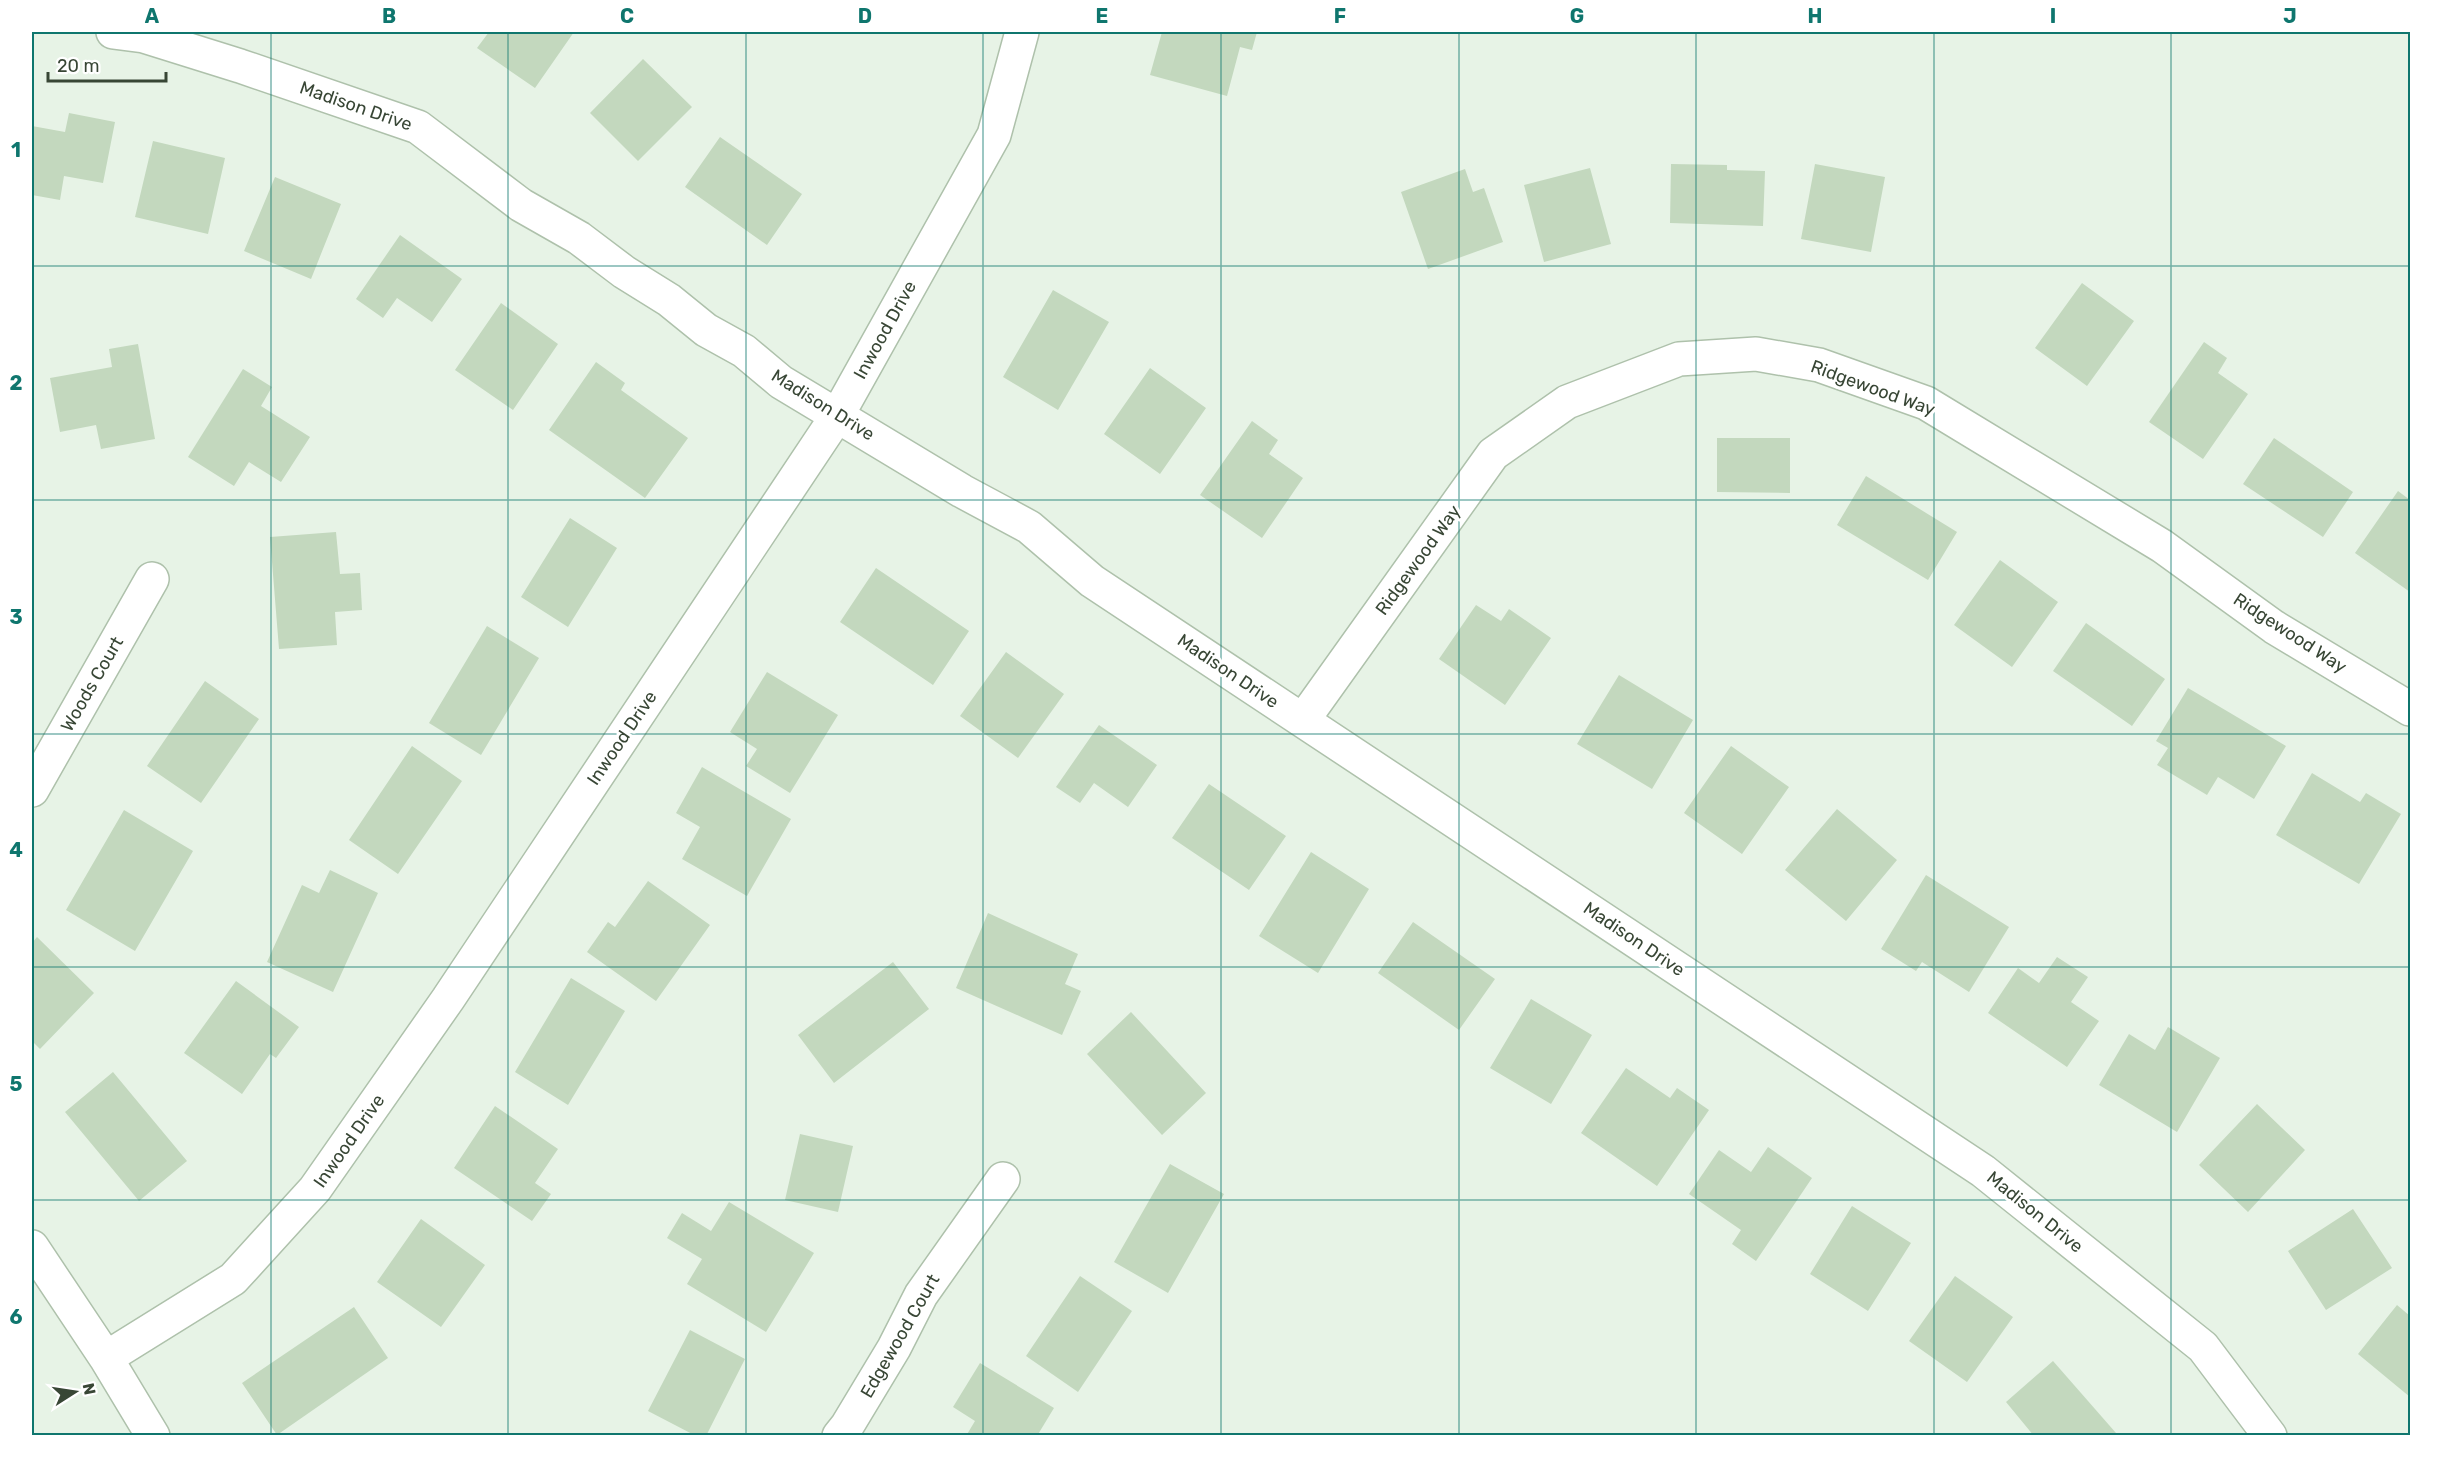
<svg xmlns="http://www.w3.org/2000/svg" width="2442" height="1467" viewBox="0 0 2442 1467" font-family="Rubik,sans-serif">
  <rect width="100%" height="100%" fill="#e7f3e6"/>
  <path fill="#c3d8be" d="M 489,32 L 574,32 L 535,88 L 477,48 Z
    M 1162,32 L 1257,32 L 1252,50 L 1240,47 L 1227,96 L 1150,75 Z
    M 643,59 L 692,107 L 638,161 L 590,113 Z
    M 69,113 L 115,122 L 103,183 L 64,176 L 60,200 L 32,195 L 32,126 L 65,132 Z
    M 720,137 L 802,194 L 767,245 L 685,187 Z
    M 153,141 L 225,158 L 208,234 L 135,217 Z
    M 1671,164 L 1727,165 L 1727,170 L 1765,171 L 1763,226 L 1670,223 Z
    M 1815,164 L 1885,177 L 1871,252 L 1801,239 Z
    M 1590,168 L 1611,244 L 1544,262 L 1524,185 Z
    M 1465,169 L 1473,192 L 1484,188 L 1503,242 L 1428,269 L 1401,192 Z
    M 275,177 L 341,204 L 311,279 L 244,251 Z
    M 400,235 L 462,279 L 432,322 L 397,298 L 383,318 L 356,299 Z
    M 2082,283 L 2134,321 L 2087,386 L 2035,348 Z
    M 1053,290 L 1109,322 L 1058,410 L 1003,377 Z
    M 501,303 L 558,344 L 513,410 L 455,370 Z
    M 2204,342 L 2227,358 L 2218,373 L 2248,394 L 2203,459 L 2149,422 Z
    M 138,344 L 155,439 L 101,449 L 96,425 L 60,432 L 50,378 L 112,367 L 109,349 Z
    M 596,362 L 625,383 L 621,390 L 688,438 L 645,498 L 549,430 Z
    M 1150,368 L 1206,408 L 1160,474 L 1104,434 Z
    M 243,369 L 272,387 L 261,406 L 310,437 L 281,482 L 249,462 L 234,486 L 188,457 Z
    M 1252,421 L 1278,440 L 1269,454 L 1303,478 L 1262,538 L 1200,495 Z
    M 1717,438 L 1790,438 L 1790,493 L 1717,492 Z
    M 2274,438 L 2353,492 L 2323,537 L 2243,484 Z
    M 1866,476 L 1957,532 L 1928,580 L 1837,525 Z
    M 2398,491 L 2410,500 L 2410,592 L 2355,553 Z
    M 570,518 L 617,548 L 568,627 L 521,597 Z
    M 336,532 L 340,574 L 360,573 L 362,610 L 335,612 L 337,645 L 279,649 L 270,537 Z
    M 2000,560 L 2058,602 L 2012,667 L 1954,625 Z
    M 876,568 L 969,631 L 933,685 L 840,622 Z
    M 1476,605 L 1501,621 L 1509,609 L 1551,638 L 1505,705 L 1439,659 Z
    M 2086,623 L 2165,679 L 2132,726 L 2053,671 Z
    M 487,626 L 539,658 L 481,755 L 429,723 Z
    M 1006,652 L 1064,694 L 1018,758 L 960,716 Z
    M 767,672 L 838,715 L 790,793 L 746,766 L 757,749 L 730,732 Z
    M 1619,675 L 1693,720 L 1652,789 L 1577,744 Z
    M 205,681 L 259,719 L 201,803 L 147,766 Z
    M 2188,688 L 2286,746 L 2254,799 L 2218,777 L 2207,795 L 2157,765 L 2168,748 L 2156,741 Z
    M 1099,725 L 1157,765 L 1128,807 L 1094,783 L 1080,803 L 1056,787 Z
    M 412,746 L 462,781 L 398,874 L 349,840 Z
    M 1731,746 L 1789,787 L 1742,854 L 1684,813 Z
    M 702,767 L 791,819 L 747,896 L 682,859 L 700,827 L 676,813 Z
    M 2312,773 L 2360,802 L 2366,793 L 2401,814 L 2359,884 L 2276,835 Z
    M 1209,784 L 1286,836 L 1249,890 L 1172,838 Z
    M 1837,809 L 1897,860 L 1846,921 L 1785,870 Z
    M 124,810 L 193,851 L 135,951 L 66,910 Z
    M 1311,852 L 1369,889 L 1318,973 L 1259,936 Z
    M 330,870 L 378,893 L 333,992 L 267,962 L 302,885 L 319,893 Z
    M 1926,875 L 2009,927 L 1969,992 L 1922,962 L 1916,971 L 1881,949 Z
    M 648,881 L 710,925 L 656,1001 L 587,952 L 608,922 L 615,927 Z
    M 988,913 L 1078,954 L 1065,984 L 1081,991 L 1062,1035 L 956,988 Z
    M 1413,922 L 1495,979 L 1459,1030 L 1378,973 Z
    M 37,937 L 94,993 L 40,1049 L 32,1041 L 32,943 Z
    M 2057,957 L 2088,977 L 2071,1002 L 2099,1021 L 2067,1067 L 1988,1013 L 2018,968 L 2039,983 Z
    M 893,962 L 929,1009 L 834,1083 L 798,1035 Z
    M 571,978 L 625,1011 L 568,1105 L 515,1072 Z
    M 236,981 L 299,1027 L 276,1058 L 270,1054 L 242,1094 L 184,1053 Z
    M 1531,999 L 1592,1035 L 1551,1104 L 1490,1068 Z
    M 1131,1012 L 1206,1093 L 1162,1135 L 1087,1054 Z
    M 2168,1027 L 2220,1058 L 2177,1132 L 2099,1085 L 2129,1034 L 2155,1050 Z
    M 1626,1068 L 1670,1098 L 1677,1088 L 1709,1110 L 1657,1186 L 1581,1133 Z
    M 113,1072 L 187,1161 L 139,1201 L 65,1112 Z
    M 2257,1104 L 2305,1150 L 2248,1212 L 2199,1165 Z
    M 495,1106 L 558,1149 L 535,1183 L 551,1194 L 532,1221 L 454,1168 Z
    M 800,1134 L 853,1146 L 838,1212 L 785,1200 Z
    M 1768,1147 L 1812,1178 L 1756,1261 L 1732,1244 L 1741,1230 L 1689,1194 L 1719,1150 L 1751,1172 Z
    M 1170,1164 L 1224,1194 L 1168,1293 L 1114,1262 Z
    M 729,1202 L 814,1253 L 766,1332 L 687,1284 L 702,1259 L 667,1238 L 682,1213 L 711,1231 Z
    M 1852,1206 L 1911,1243 L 1868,1311 L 1810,1274 Z
    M 2353,1209 L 2392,1268 L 2326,1310 L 2288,1251 Z
    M 421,1219 L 485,1265 L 441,1327 L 377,1282 Z
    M 1080,1276 L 1132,1311 L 1078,1392 L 1026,1356 Z
    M 1955,1276 L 2013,1317 L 1967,1382 L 1909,1341 Z
    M 2397,1305 L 2410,1316 L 2410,1397 L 2358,1354 Z
    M 354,1307 L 388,1358 L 277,1435 L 242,1383 Z
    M 690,1330 L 745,1359 L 706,1436 L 696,1436 L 648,1411 Z
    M 2053,1361 L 2116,1433 L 2113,1436 L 2034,1436 L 2006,1402 Z
    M 980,1363 L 1054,1408 L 1037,1436 L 966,1436 L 975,1421 L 953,1407 Z"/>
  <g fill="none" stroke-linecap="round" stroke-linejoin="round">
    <defs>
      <path id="minor" d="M 113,32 L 144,36 L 240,66 L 418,127 L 521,205 L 579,238 L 624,272 L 669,300 L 706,330 L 744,351 L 781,382 L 962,491 L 1029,527 L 1092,581 L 1983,1171 L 2203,1347 L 2270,1436
        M 1303,720 L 1493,454 L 1567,402 L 1679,359 L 1756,354 L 1819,365 L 1926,403 L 2162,546 L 2274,627 L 2410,709
        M 32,790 L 152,579
        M 32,1247 L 106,1358 L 153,1436
        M 106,1358 L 233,1279 L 315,1189 L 448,999 L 837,416 L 994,135 L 1022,32
        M 839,1436 L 847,1426 L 894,1348 L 921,1295 L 1003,1179"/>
    </defs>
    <use href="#minor" stroke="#aec1ab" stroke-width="36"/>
    <use href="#minor" stroke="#fff" stroke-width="33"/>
  </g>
  <path fill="none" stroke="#0f766e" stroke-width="1.5" stroke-opacity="0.55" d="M 271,32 L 271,1436M 508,32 L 508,1436M 746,32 L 746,1436M 983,32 L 983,1436M 1221,32 L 1221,1436M 1459,32 L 1459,1436M 1696,32 L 1696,1436M 1934,32 L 1934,1436M 2171,32 L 2171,1436M 32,266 L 2410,266M 32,500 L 2410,500M 32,734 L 2410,734M 32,967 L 2410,967M 32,1200 L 2410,1200"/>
  <g text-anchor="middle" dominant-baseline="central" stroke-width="6" stroke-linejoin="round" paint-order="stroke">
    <g font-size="18" fill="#384635" stroke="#fff">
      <text transform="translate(356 106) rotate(19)">Madison Drive</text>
      <text transform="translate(885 330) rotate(-61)">Inwood Drive</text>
      <text transform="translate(1873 388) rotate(20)">Ridgewood Way</text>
      <text transform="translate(823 405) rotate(32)">Madison Drive</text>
      <text transform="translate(1418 560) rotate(-54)">Ridgewood Way</text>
      <text transform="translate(2290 633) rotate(33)">Ridgewood Way</text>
      <text transform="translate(1228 671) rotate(34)">Madison Drive</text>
      <text transform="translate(92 684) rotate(-60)">Woods Court</text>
      <text transform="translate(622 738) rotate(-56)">Inwood Drive</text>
      <text transform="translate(1634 939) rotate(34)">Madison Drive</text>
      <text transform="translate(349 1141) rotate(-55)">Inwood Drive</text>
      <text transform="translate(2035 1212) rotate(39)">Madison Drive</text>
      <text transform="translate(900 1336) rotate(-60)">Edgewood Court</text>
    </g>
  </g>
  <rect width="2442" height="1467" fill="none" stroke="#ffffff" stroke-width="66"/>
  <g transform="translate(75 1392) rotate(78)" stroke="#ffffff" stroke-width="4.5" paint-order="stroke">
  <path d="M0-4.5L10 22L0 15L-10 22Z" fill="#384635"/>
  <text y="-9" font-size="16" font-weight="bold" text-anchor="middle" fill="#384635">N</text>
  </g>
  <path d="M48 72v9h118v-9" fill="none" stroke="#384635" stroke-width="3"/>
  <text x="57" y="72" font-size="18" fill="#384635" stroke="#ffffff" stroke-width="4.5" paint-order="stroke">20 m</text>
  <rect x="33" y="33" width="2376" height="1401" fill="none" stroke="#0f766e" stroke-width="2"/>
  <g font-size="20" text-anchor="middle" font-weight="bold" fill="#0f766e">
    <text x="152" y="23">A</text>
    <text x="389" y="23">B</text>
    <text x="627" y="23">C</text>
    <text x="865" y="23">D</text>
    <text x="1102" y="23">E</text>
    <text x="1340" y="23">F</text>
    <text x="1577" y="23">G</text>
    <text x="1815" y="23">H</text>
    <text x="2053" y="23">I</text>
    <text x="2290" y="23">J</text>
    <text x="16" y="157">1</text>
    <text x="16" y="390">2</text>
    <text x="16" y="624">3</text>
    <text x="16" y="857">4</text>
    <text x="16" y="1091">5</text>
    <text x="16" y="1324">6</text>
  </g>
</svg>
